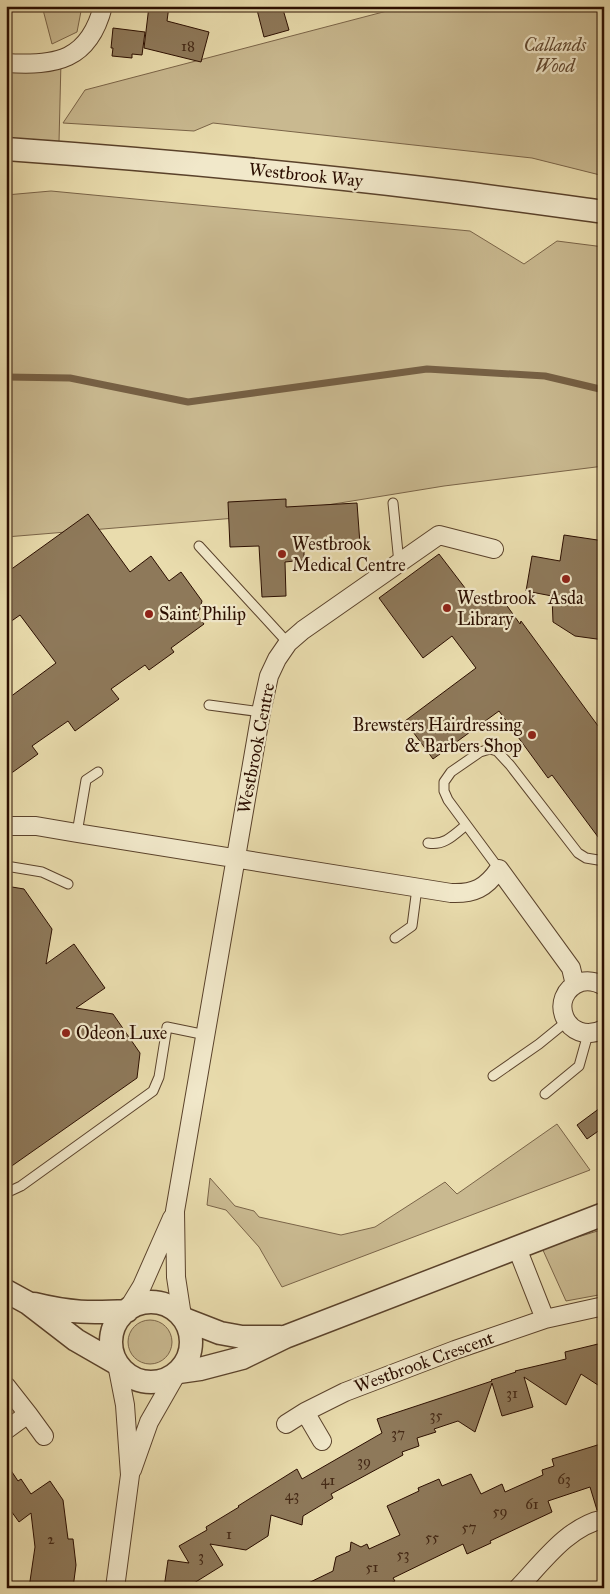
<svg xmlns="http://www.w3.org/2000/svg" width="610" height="1594" viewBox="0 0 610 1594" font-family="'IM FELL Great Primer',serif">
  <rect width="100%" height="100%" fill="#e9dcad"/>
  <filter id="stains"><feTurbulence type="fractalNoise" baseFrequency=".004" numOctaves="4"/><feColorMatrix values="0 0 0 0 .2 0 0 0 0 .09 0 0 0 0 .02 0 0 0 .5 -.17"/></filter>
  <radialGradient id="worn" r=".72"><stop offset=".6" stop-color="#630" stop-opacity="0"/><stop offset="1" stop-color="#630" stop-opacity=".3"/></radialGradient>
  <path fill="#c9b990" stroke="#7a6448" d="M 42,6 L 82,6 L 77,32 L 52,44 Z
    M 406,6 L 604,6 L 604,176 L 532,158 L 213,123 L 194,131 L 63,123 L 85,90 Z
    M 6,59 L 61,61 L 59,142 L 6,140 Z
    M 51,191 L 470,231 L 524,264 L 557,241 L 604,247 L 604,466 L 444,486 L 260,516 L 6,537 L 6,195 Z
    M 557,1124 L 590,1170 L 282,1287 L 259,1247 L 226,1210 L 207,1205 L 210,1178 L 235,1206 L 254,1211 L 259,1217 L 341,1235 L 375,1227 L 445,1182 L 457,1194 Z
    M 604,1229 L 604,1294 L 566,1301 L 542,1248 Z
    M128 1342a22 22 0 1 1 44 0a22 22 0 1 1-44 0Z"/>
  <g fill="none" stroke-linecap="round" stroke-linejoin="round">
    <path stroke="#766044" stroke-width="7" d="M 6,377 L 70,378 L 188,402 L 427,369 L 545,376 L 604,390"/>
  </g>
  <path fill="#8e795a" stroke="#2b0e00" d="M 149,6 L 169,6 L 167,21 L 209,32 L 201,62 L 144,48 Z
    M 256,6 L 282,6 L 289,30 L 264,37 Z
    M 113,28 L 145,32 L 142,55 L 132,54 L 132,58 L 112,56 L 113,48 L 111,48 Z
    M 286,499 L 286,507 L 357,503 L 360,544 L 304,547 L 304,560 L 285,562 L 286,596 L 262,597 L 259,546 L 230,547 L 228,502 Z
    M 88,514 L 130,572 L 151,556 L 169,581 L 181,572 L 202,601 L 198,616 L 204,624 L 171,648 L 174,652 L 149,670 L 145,665 L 111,689 L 119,699 L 75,731 L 68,721 L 32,746 L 38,754 L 6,777 L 6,700 L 56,663 L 20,615 L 6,625 L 6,573 Z
    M 564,535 L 604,541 L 604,640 L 575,636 L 553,622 L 552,596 L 526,591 L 532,556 L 560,561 Z
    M 439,554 L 475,601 L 485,594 L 500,596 L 520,624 L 521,621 L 604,734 L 604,845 L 552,775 L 548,778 L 499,711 L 433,759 L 405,721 L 476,668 L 452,636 L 423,658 L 379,598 Z
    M 6,886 L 24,889 L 52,929 L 46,964 L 74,944 L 105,988 L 76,1008 L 113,1014 L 140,1053 L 137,1078 L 6,1170 Z
    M 604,1105 L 604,1127 L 587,1139 L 577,1125 Z
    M 598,1344 L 604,1366 L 604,1389 L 581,1374 L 566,1405 L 524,1377 L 533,1407 L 502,1416 L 492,1383 L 475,1432 L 458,1421 L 434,1429 L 436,1432 L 417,1438 L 419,1446 L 402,1452 L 403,1455 L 331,1494 L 333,1498 L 303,1516 L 302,1525 L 271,1515 L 268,1536 L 246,1550 L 210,1544 L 223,1565 L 186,1588 L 164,1588 L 168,1560 L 189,1563 L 179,1546 L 207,1530 L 206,1527 L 239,1507 L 238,1506 L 297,1469 L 302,1479 L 382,1433 L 377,1419 L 492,1381 L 491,1380 L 516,1372 L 515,1371 L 566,1359 L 565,1352 Z
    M 604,1443 L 604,1509 L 597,1510 L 590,1487 L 548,1501 L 552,1512 L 490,1541 L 491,1543 L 467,1554 L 463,1544 L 393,1578 L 395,1581 L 380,1588 L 298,1588 L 333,1571 L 336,1557 L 350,1551 L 351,1542 L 361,1547 L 367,1544 L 369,1549 L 400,1535 L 387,1506 L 419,1491 L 418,1488 L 439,1479 L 442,1486 L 471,1474 L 481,1494 L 502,1484 L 505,1492 L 543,1475 L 542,1470 L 554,1466 L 552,1459 Z
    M 6,1463 L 18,1481 L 21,1479 L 31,1494 L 50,1481 L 63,1500 L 68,1539 L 73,1539 L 76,1565 L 73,1588 L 29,1588 L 35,1547 L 31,1513 L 19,1522 L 6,1504 Z"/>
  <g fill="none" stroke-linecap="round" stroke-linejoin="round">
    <defs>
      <path id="service" d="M 393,503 L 399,563
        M 199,546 L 288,643
        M 209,705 L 261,712
        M 77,833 L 86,780 L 98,772
        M 428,843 C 444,846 454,835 466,825
        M 6,866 L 42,872 L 68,884
        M 499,869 L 448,800 L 444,791 L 444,782 L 451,772 L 480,752 L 490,749 L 497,751 L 510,765 L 578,853 L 586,858 L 604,861
        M 395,938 L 412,926 L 417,888
        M 493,1076 L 539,1044 L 566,1022
        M 545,1094 L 579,1066 L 588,1034
        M 6,1193 L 21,1186 L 153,1091 L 159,1077 L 167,1027 L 206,1035"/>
      <path id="minor" d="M 6,63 C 56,66 89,61 103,6
        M 6,826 L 36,826 L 77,833 L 451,893 C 474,894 486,888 499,869 L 571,968 L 575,985
        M 604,986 C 597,982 589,980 581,982 C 545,995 566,1048 604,1029
        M 517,1248 L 545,1319
        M 128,1309 L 142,1286 L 172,1218
        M 182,1316 L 176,1277 L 175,1211 L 261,712 L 269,676 L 277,659 L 288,643 L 303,630 L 439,535 L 494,549
        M 6,1386 L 28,1414
        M 305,1412 L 345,1392 L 455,1350 L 545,1319 L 604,1306
        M 286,1424 L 305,1412 L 322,1441
        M 6,1430 L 28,1414 L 44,1436
        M 132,1470 L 149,1422 L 177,1373
        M 115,1588 L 130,1475 L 125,1405 L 117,1364
        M 518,1588 C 542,1563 568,1526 604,1519"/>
      <path id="tertiary" d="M 6,149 C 148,159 290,172 431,189 C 489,196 546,204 604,212
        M 6,1291 L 28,1303 L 76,1340 L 116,1363
        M111 1342a40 40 0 1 1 80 0a40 40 0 1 1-80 0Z
        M 34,1304 C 70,1313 91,1313 127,1311
        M 184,1319 L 220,1333 L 242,1337 L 280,1337
        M 179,1372 L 200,1369 L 242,1358 L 285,1337 L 604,1214"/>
    </defs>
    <use href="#service" stroke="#5a422b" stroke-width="11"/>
    <use href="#minor" stroke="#5a422b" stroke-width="20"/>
    <use href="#tertiary" stroke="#5a422b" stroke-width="25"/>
    <use href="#service" stroke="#f1e8ca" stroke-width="9"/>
    <use href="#minor" stroke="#f1e8ca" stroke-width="18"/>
    <use href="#tertiary" stroke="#f1e8ca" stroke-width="22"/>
  </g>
  <g fill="#8f2418" stroke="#f1e8ca" stroke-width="2">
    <circle cx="282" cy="554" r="5"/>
    <circle cx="566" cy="579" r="5"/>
    <circle cx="447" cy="608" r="5"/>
    <circle cx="149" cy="614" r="5"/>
    <circle cx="532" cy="735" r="5"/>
    <circle cx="66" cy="1033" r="5"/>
  </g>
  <g text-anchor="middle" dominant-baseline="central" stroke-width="4.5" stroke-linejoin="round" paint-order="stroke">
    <g font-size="15" fill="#442916">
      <text x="188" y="46">18</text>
      <text x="512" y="1393">31</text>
      <text x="436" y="1415">35</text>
      <text x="398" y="1433">37</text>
      <text x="364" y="1461">39</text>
      <text x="564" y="1479">63</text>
      <text x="328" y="1480">41</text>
      <text x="292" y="1495">43</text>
      <text x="532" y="1504">61</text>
      <text x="500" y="1511">59</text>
      <text x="469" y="1527">57</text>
      <text x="229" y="1534">1</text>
      <text x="432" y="1537">55</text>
      <text x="51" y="1539">2</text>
      <text x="403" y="1554">53</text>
      <text x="201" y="1556">3</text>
      <text x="372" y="1567">51</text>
    </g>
    <g font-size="18" font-style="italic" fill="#624a32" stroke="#f1e8ca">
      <text x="555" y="45">Callands<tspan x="555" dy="21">Wood</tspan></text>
    </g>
    <g font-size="18" fill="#2b0e00" stroke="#f1e8ca">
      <text transform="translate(306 175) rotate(6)">Westbrook Way</text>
      <text transform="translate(256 748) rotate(-79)">Westbrook Centre</text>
      <text transform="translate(424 1362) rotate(-20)">Westbrook Crescent</text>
    </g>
    <g font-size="18" fill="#2b0e00" stroke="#f1e8ca" text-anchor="start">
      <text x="292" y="544">Westbrook<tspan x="292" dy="21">Medical Centre</tspan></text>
      <text x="457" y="598">Westbrook<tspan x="457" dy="21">Library</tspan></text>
      <text x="566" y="598" text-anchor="middle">Asda</text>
      <text x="159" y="614">Saint Philip</text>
      <text x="522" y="725" text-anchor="end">Brewsters Hairdressing<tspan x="522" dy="21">&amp; Barbers Shop</tspan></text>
      <text x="76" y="1033">Odeon Luxe</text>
    </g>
  </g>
  <rect width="610" height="1594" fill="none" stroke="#e9dcad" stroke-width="25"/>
  <rect x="8" y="8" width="595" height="1579" fill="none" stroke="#2b0e00" stroke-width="2.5"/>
  <rect x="12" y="12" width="585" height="1569" fill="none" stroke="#2b0e00"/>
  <rect width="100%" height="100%" filter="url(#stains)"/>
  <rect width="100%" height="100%" fill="url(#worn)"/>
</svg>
